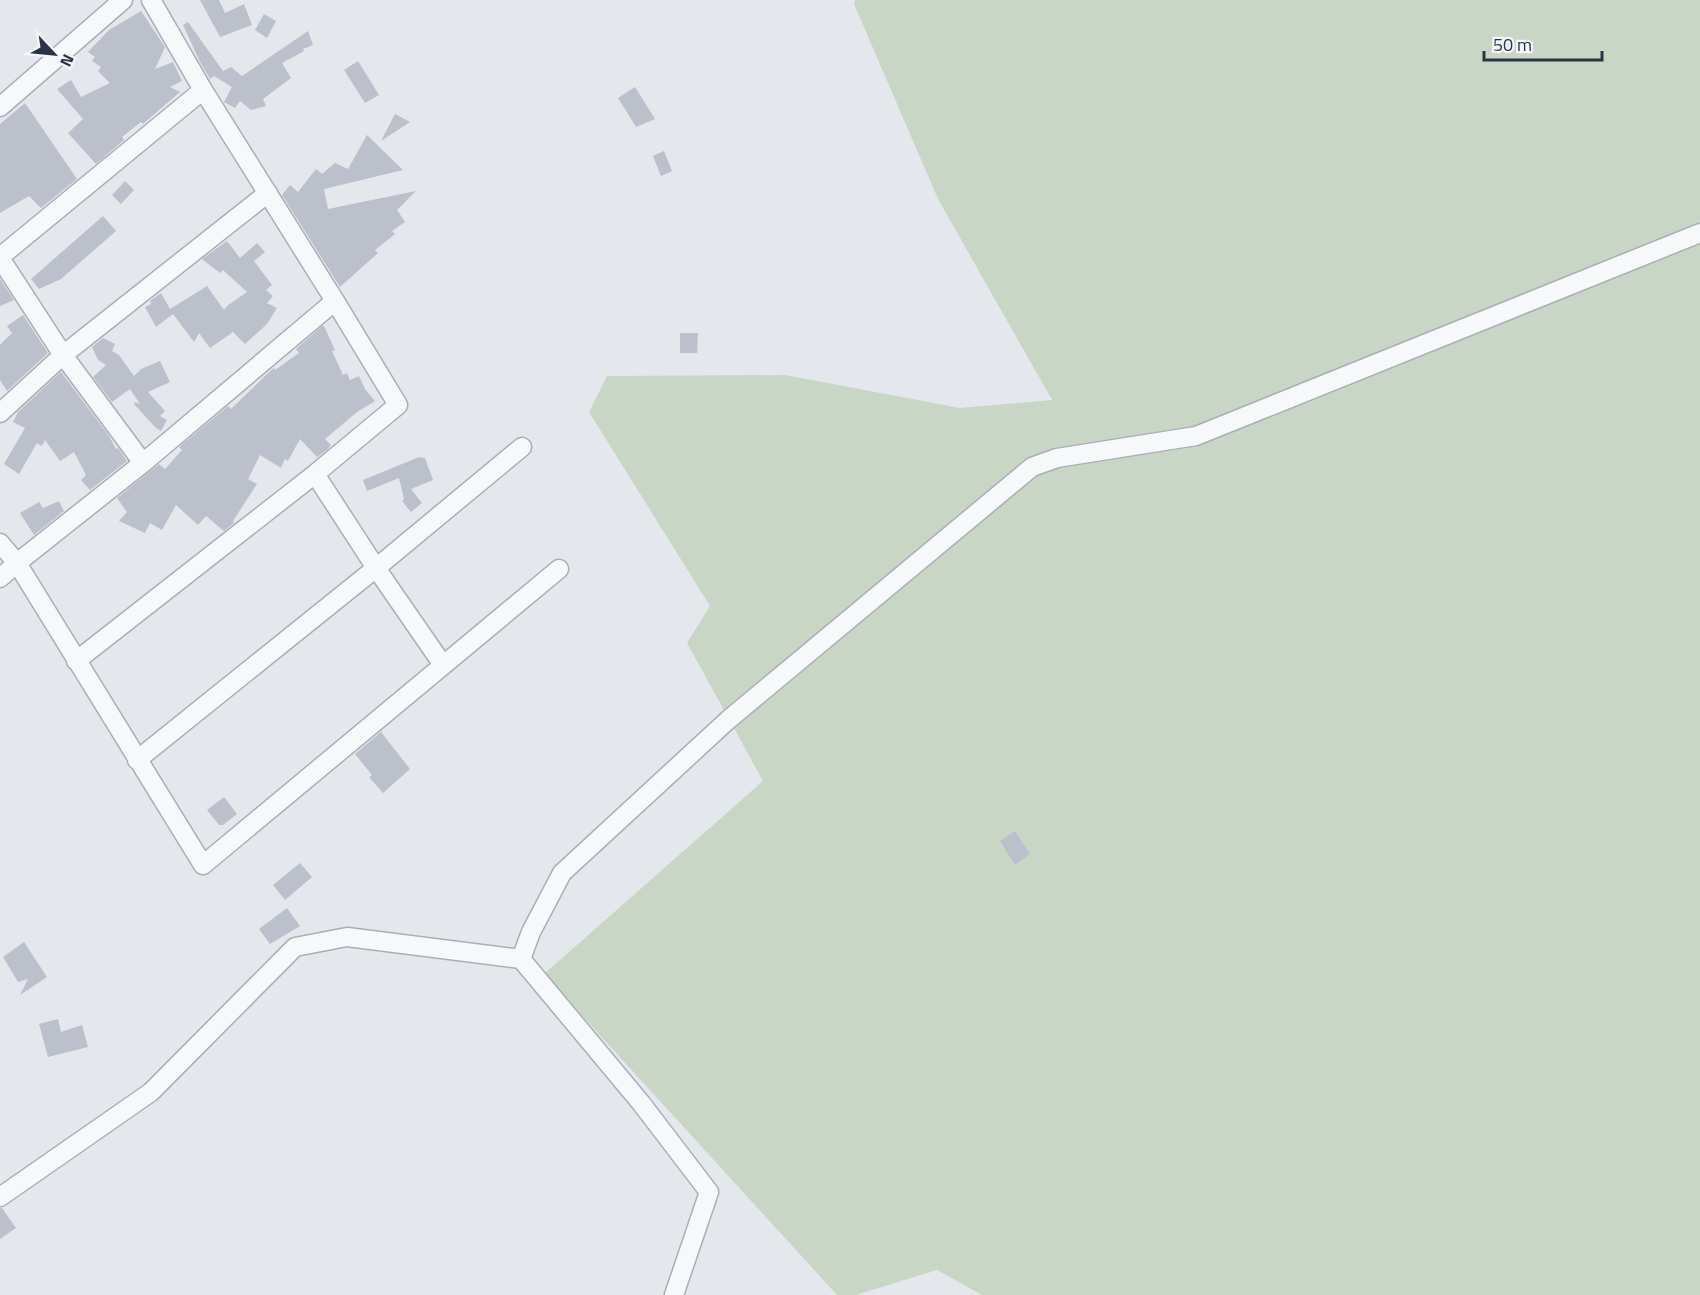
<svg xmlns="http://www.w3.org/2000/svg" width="1700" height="1295" viewBox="0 0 1700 1295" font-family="'Titillium Web',sans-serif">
  <rect width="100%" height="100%" fill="#e4e7ec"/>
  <path fill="#c9d6c5" d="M 855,0 L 1700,0 L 1700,1295 L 982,1295 L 937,1270 L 856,1295 L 837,1295 L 544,974 L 763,781 L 687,643 L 710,606 L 589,412 L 607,376 L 785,375 L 960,408 L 1052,400 L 938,199 L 854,4 Z"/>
  <path fill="#bbc0ca" d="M 200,0 L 219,0 L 225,13 L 244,4 L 252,25 L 220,37 Z
    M 141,11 L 165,47 L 155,69 L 173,62 L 182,81 L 170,87 L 180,92 L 143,124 L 141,122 L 122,137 L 124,140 L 96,164 L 68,133 L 83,119 L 57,89 L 71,80 L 81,97 L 110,83 L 98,71 L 101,67 L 92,61 L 95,57 L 88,52 L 109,30 Z
    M 264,14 L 276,21 L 267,38 L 255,30 Z
    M 188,22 L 223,71 L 231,67 L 242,76 L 308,31 L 313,45 L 303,49 L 304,51 L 282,63 L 291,78 L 263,99 L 266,106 L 251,110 L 240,101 L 235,108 L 224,102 L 232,87 L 214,76 L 210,79 L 200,62 L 183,25 Z
    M 358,61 L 379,95 L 365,103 L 344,70 Z
    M 635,87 L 655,119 L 636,127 L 618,98 Z
    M 25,103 L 77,179 L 41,208 L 29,196 L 0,213 L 0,124 Z
    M 395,114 L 410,122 L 381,141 Z
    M 367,135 L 403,170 L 324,189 L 328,209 L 416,191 L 397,210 L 405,222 L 392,231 L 395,234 L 375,250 L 378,253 L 340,287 L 282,195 L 290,185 L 298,192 L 316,169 L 322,174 L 335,163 L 348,169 Z
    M 664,151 L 672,171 L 661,176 L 653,156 Z
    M 125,181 L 134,190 L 121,204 L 112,195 Z
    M 103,216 L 116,231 L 61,279 L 39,289 L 31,279 Z
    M 227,241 L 240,258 L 257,243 L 265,252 L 254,261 L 272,285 L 266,290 L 273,296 L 267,303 L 277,308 L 267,324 L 245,344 L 233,332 L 210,348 L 199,333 L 194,342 L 170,310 L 173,314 L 156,327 L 145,307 L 151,304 L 150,301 L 161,293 L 170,309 L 207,286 L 224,310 L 227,306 L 247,292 L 223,270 L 220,273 L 202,259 Z
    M 0,279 L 14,300 L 0,306 Z
    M 23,315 L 48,353 L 7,391 L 0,380 L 0,345 L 12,333 L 7,326 Z
    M 322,326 L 324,326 L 335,350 L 332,351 L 343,375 L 347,373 L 350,380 L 359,376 L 365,389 L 375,401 L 357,412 L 325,439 L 331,445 L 327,450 L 317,457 L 300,439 L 288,461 L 285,459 L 281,468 L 260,455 L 248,479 L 257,484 L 233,521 L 234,523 L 224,531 L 206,516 L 198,525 L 176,505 L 162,530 L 150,523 L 145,533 L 119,521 L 127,512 L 117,498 L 159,464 L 165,469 L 182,450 L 179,447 L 228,406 L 231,409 L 267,374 L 274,368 L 275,370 L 299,353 L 296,349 Z
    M 680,333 L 698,333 L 697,353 L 680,353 Z
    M 103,338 L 115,344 L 112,351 L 119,355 L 134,376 L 141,369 L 160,361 L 170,382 L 148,392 L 165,411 L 160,416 L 167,420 L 161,431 L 155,427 L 134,404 L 135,402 L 140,404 L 130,389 L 112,402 L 93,377 L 106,365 L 98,360 L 92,347 Z
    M 61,372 L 109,436 L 116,449 L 118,448 L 127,461 L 90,490 L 81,480 L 86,475 L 74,452 L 60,461 L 45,440 L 42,446 L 37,443 L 19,474 L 4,464 L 25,428 L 13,422 L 18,412 Z
    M 419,457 L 425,458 L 433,480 L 411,489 L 422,503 L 411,512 L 402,501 L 404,499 L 399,478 L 367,491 L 363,480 Z
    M 59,501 L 64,511 L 34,535 L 20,513 L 39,502 L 43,508 Z
    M 381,732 L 410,769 L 383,793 L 369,777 L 372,775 L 355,754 Z
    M 224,797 L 237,814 L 223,825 L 219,825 L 207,810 Z
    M 1015,831 L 1030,854 L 1015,865 L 1000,841 Z
    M 300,863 L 312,877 L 285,900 L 273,885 Z
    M 287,908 L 300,926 L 270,944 L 259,929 Z
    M 24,942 L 47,977 L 20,995 L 28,979 L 18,982 L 3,957 Z
    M 58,1019 L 61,1032 L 82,1025 L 88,1047 L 48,1057 L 39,1024 Z
    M 0,1208 L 2,1208 L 16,1228 L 0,1239 Z"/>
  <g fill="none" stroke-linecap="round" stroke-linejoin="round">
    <defs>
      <path id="street" d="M 151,0 L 203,90
        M 0,107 L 123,0
        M 0,257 L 203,90 L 335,301 L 143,463 L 63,355 L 268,193
        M 0,258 L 63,355 L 0,413
        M 315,474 L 398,405 L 335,301
        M 0,543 L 17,563 L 143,463
        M 0,578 L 17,563 L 203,865 L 559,569
        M 76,661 L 315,474 L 376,568 L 443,665
        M 137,760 L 376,568 L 522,447
        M 521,959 L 531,932 L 562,873 L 728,720 L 1032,467 L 1057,458 L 1196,436 L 1700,233
        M 0,1197 L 151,1092 L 295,947 L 347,937 L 521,959 L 641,1103 L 709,1192 L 674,1295"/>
    </defs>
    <use href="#street" stroke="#a9aeb7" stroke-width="21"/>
    <use href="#street" stroke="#f7f8fa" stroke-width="18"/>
  </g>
  <g transform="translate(54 54) rotate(116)" stroke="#f4f6f9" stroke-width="4.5" paint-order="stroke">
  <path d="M0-4.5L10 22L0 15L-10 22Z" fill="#2b3445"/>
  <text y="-9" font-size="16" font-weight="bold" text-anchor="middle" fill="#2b3445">N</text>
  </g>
  <path d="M1484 51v9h118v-9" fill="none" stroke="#2b3445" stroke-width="3"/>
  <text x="1493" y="51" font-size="18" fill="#2b3445" stroke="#f4f6f9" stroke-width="4.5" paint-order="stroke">50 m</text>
</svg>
